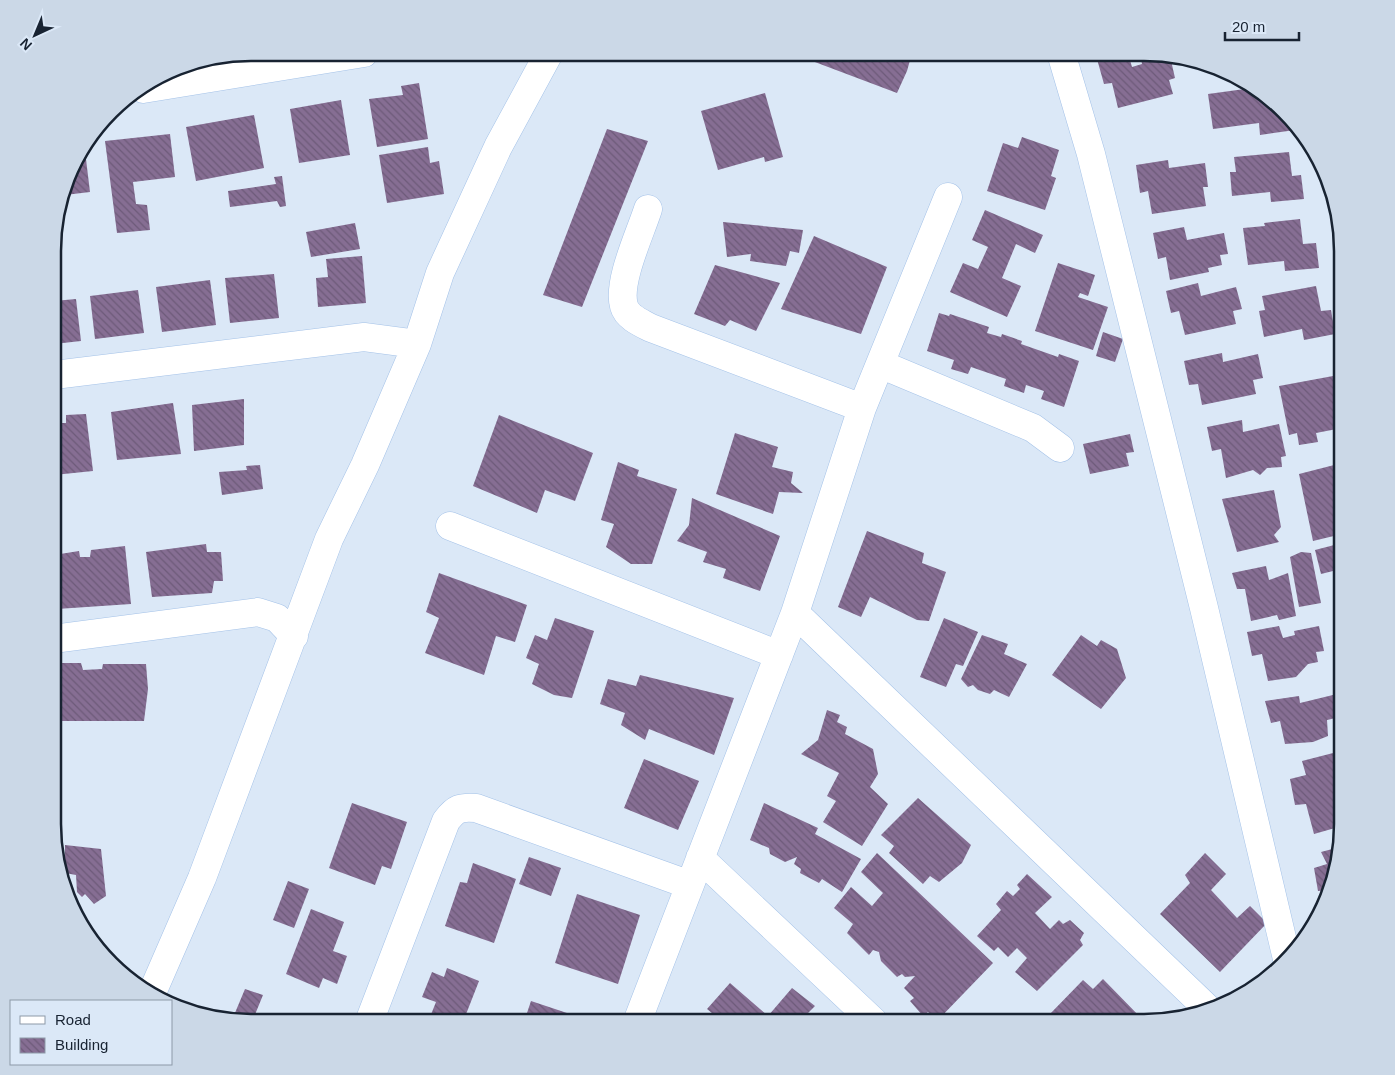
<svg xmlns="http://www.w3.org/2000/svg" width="1395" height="1075" viewBox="0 0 1395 1075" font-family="Helvetica,sans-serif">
  <defs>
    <pattern id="building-back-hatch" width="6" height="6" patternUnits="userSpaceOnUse" patternTransform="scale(1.25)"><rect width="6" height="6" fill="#866e93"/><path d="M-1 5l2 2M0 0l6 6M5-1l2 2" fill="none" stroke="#6d5a79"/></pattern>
  </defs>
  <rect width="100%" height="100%" fill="#dbe8f7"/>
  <path fill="url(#building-back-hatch)" d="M 791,53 L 912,53 L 907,71 L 897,93 Z
    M 1122,53 L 1128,53 L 1132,67 L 1142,64 L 1140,55 L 1156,53 L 1170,56 L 1175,78 L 1169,80 L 1173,94 L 1118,108 L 1112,83 L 1104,84 L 1097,59 Z
    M 419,83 L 428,139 L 377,147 L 369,99 L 403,95 L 401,86 Z
    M 1252,88 L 1274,102 L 1295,130 L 1260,135 L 1259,123 L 1213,129 L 1208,94 Z
    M 765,93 L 783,157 L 765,162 L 764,157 L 718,170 L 701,111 Z
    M 341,100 L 350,155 L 299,163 L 290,109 Z
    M 254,115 L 264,168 L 196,181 L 186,127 Z
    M 607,129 L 648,141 L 582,307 L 543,295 Z
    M 170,134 L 175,177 L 133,182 L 136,204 L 147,205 L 150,230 L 117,233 L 105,141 Z
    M 1022,137 L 1059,150 L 1051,176 L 1056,178 L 1045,210 L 987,191 L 1003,143 L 1018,148 Z
    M 428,147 L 430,163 L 439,161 L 444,194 L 387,203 L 379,155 Z
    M 85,151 L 90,192 L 65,195 L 79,152 Z
    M 1289,152 L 1292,176 L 1301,175 L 1304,199 L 1271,202 L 1270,192 L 1232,196 L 1230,172 L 1236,172 L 1234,157 Z
    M 1168,160 L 1169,168 L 1205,163 L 1208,187 L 1203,187 L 1206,206 L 1152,214 L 1148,191 L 1140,193 L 1136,165 Z
    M 282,176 L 286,206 L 280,207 L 277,201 L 230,207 L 228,191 L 276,184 L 274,177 Z
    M 985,210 L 1043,235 L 1035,253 L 1016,244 L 1002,278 L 1021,286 L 1007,317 L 950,292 L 963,263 L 978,269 L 988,247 L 972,240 Z
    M 1300,219 L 1303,244 L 1316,243 L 1319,268 L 1285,271 L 1284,261 L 1248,265 L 1243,228 L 1265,226 L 1264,223 Z
    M 723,222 L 803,230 L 799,253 L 790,251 L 786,266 L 750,261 L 751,254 L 727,257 Z
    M 355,223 L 360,249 L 311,257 L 306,232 Z
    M 1184,227 L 1187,240 L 1224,233 L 1228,254 L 1220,255 L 1222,265 L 1208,268 L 1209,272 L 1170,280 L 1166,257 L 1158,259 L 1153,233 Z
    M 814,236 L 887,267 L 861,334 L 781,309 Z
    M 362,256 L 366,303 L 318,307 L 316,278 L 328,277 L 326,259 Z
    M 1058,263 L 1095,275 L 1088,296 L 1080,293 L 1078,297 L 1108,307 L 1093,350 L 1035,331 Z
    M 715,265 L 780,283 L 756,331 L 730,320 L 725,326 L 694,314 Z
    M 274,274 L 279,318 L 230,323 L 225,278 Z
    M 210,280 L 216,325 L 162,332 L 156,287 Z
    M 1198,283 L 1201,296 L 1236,287 L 1242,309 L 1233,311 L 1236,324 L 1185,335 L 1179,311 L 1171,313 L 1166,291 Z
    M 1316,286 L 1321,311 L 1331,310 L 1335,334 L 1304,340 L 1302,329 L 1264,337 L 1259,311 L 1265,310 L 1262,296 Z
    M 138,290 L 144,333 L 95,339 L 90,296 Z
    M 76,299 L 81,341 L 54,344 L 54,301 Z
    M 939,313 L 949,316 L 950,314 L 989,327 L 987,333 L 1001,337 L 1002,334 L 1022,341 L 1021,344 L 1058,357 L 1059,354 L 1079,361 L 1064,407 L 1041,399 L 1044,391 L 1026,385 L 1024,393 L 1004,386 L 1006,379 L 971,367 L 968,374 L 951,369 L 954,360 L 927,351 Z
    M 1103,332 L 1123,339 L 1115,362 L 1096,356 Z
    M 1222,353 L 1223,362 L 1258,354 L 1263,378 L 1253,380 L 1256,394 L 1202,405 L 1198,384 L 1189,385 L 1184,361 Z
    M 1333,376 L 1342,428 L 1316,433 L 1318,442 L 1299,445 L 1297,433 L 1289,435 L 1279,386 Z
    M 244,399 L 244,445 L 194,451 L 192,405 Z
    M 173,403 L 181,454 L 117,460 L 111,412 Z
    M 86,414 L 93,471 L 54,475 L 54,423 L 66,423 L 66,415 Z
    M 499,415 L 593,453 L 575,501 L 545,490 L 537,513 L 473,486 Z
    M 1242,420 L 1243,432 L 1279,424 L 1286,456 L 1281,457 L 1282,467 L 1267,468 L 1260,475 L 1253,470 L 1226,478 L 1221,449 L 1212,451 L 1207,427 Z
    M 735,433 L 778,447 L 772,467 L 793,472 L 791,483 L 803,493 L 779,492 L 773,514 L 716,494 Z
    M 1130,434 L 1134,452 L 1126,453 L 1129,466 L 1090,474 L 1083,444 Z
    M 618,462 L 639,470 L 637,476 L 677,489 L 652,564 L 631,564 L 606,547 L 614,524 L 601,520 Z
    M 1342,463 L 1342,534 L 1313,541 L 1299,474 Z
    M 260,465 L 263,489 L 222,495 L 219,472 L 247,470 L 246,466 Z
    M 1274,490 L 1281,527 L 1274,535 L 1279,542 L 1237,552 L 1222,499 Z
    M 692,498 L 780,536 L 760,591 L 723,578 L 726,569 L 703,562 L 707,552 L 677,541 L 689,525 Z
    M 867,531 L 924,553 L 922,563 L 946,572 L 929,621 L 917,620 L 870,597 L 861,617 L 838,607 Z
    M 1342,543 L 1342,573 L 1341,569 L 1321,574 L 1315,550 Z
    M 206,544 L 207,552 L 221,552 L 223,581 L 214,581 L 212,593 L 152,597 L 146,552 Z
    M 125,546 L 131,604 L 57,609 L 54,555 L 79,551 L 80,557 L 90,557 L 91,550 Z
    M 1301,552 L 1311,553 L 1321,603 L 1299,607 L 1290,557 Z
    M 1266,566 L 1269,580 L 1288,573 L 1296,616 L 1279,620 L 1277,615 L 1251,621 L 1245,589 L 1237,589 L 1232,573 Z
    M 439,573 L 527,605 L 515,642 L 496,636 L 484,675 L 425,653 L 439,618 L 426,612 Z
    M 555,618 L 594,631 L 572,698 L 554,695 L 532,684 L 539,664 L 526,658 L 535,635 L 547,640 Z
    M 944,618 L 978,632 L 963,666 L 956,664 L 946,687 L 920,677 Z
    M 1279,626 L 1283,638 L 1295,635 L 1294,631 L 1319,626 L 1324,651 L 1316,652 L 1318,662 L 1308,664 L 1296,677 L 1268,681 L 1262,654 L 1252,656 L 1247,632 Z
    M 982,635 L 1008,644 L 1004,654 L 1027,664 L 1009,697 L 994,690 L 990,694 L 978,690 L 973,685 L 968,687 L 961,679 Z
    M 1081,635 L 1097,646 L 1101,640 L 1117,649 L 1126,678 L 1101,709 L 1052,675 Z
    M 53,663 L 81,663 L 83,670 L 102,669 L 103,664 L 146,664 L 148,689 L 144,721 L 53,721 Z
    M 640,675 L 734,698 L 714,755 L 649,729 L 645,740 L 621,725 L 625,713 L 600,704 L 608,679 L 636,686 Z
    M 1337,694 L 1340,717 L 1327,720 L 1328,736 L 1313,742 L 1285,744 L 1280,721 L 1271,723 L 1265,701 L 1299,696 L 1300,703 Z
    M 827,710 L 840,715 L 837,722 L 847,727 L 845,734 L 873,749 L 878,774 L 870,787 L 888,804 L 862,846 L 823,822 L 836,801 L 827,796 L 839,773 L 801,754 L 818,740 Z
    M 1337,752 L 1342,779 L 1342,826 L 1314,834 L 1306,804 L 1295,805 L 1290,779 L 1306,775 L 1302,761 Z
    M 644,759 L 699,781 L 678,830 L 624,808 Z
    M 918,798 L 971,845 L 962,863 L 939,882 L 930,876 L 923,884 L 889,853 L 894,846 L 881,835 Z
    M 352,803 L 407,822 L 391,869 L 382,866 L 375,885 L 329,868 Z
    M 764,803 L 818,828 L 815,834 L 861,859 L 842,892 L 822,879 L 819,883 L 800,873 L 801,869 L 794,864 L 797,857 L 785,862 L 770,854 L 769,848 L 750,840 Z
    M 65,845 L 101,849 L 106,896 L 94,904 L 85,894 L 82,897 L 77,892 L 76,875 L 65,873 Z
    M 1340,847 L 1329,893 L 1328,890 L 1318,891 L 1314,868 L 1327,864 L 1321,852 Z
    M 877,853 L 993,963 L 937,1021 L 928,1012 L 923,1016 L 910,1001 L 914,998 L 904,988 L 915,976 L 905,977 L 902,974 L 897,977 L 881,961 L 879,952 L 873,950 L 869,955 L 847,933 L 853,924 L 834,908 L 851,887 L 872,906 L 883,893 L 861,872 Z
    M 1205,853 L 1226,874 L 1211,890 L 1237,918 L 1250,906 L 1267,923 L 1220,972 L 1160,914 L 1190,883 L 1185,875 Z
    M 529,857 L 561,868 L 551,896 L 519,884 Z
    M 473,863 L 516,879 L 494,943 L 445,926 L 460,882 L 467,883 Z
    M 1027,874 L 1052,897 L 1035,913 L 1050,929 L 1059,920 L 1063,924 L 1070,920 L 1084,933 L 1080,940 L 1083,945 L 1037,991 L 1015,972 L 1027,958 L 1017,948 L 1008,957 L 998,947 L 994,951 L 977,936 L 1001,910 L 996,904 L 1007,891 L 1013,896 L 1020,889 L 1017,885 Z
    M 288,881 L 309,889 L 294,928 L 273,920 Z
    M 577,894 L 640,915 L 618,984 L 555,963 Z
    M 311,909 L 344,922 L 333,951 L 347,956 L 337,984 L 323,978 L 319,988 L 286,974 Z
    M 447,968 L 479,981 L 463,1022 L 428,1022 L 436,1002 L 422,997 L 432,972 L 444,977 Z
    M 1103,979 L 1145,1022 L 1056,1022 L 1049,1015 L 1083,980 L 1093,989 Z
    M 730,983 L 768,1016 L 792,988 L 815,1006 L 799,1022 L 706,1022 L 713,1014 L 707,1009 Z
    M 245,989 L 263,995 L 252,1022 L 232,1020 Z
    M 531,1001 L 594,1022 L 524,1022 Z"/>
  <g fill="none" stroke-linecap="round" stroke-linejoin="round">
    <defs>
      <path id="minor" d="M 1061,53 L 1091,154 L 1204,608 L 1287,959
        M 143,89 L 364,53
        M 648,209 C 640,234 617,282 624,306 C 627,317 641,323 651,328 L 862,408
        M 880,364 L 1033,428 L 1060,448
        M 54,375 L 364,337 L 417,344
        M 450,526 L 779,655
        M 795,613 L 1207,1008
        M 53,639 L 258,612 L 277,618 L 294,636
        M 700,858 L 874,1022
        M 152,993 L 202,878 L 329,539 L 365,465 L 417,344 L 440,273 L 498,147 L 549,53
        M 369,1022 L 446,821 C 456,808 460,807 476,808 L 690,885
        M 637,1022 L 795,613 L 862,408 L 948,197"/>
    </defs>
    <use href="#minor" stroke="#a4c2e8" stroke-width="29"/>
    <use href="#minor" stroke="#fff" stroke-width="28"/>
  </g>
  <path d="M0 0H1395V1075H0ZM251 61H1144A190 190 0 0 1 1334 251V824A190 190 0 0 1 1144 1014H251A190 190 0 0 1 61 824V251A190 190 0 0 1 251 61Z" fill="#cbd8e7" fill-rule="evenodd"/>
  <path fill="none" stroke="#182332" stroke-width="2.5" d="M251 61H1144A190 190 0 0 1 1334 251V824A190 190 0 0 1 1144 1014H251A190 190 0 0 1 61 824V251A190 190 0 0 1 251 61Z"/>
  <rect x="10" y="1000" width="162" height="65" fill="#dbe8f7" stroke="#8d99a8"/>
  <rect x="20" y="1016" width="25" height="8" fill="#ffffff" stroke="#8d99a8"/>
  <text x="55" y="1025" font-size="15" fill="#182332">Road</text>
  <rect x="20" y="1038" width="25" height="15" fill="url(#building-back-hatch)" stroke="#8d99a8"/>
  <text x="55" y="1050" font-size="15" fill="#182332">Building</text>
  <g transform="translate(35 35) rotate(224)" stroke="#dbe8f7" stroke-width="4" paint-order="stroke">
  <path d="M0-4L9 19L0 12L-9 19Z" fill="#182332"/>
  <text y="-8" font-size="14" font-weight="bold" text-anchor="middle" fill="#182332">N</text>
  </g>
  <path d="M1225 32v8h74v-8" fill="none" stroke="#182332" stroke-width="2.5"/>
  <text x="1232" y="32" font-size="15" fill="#182332" stroke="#dbe8f7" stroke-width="4" paint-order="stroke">20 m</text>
</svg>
